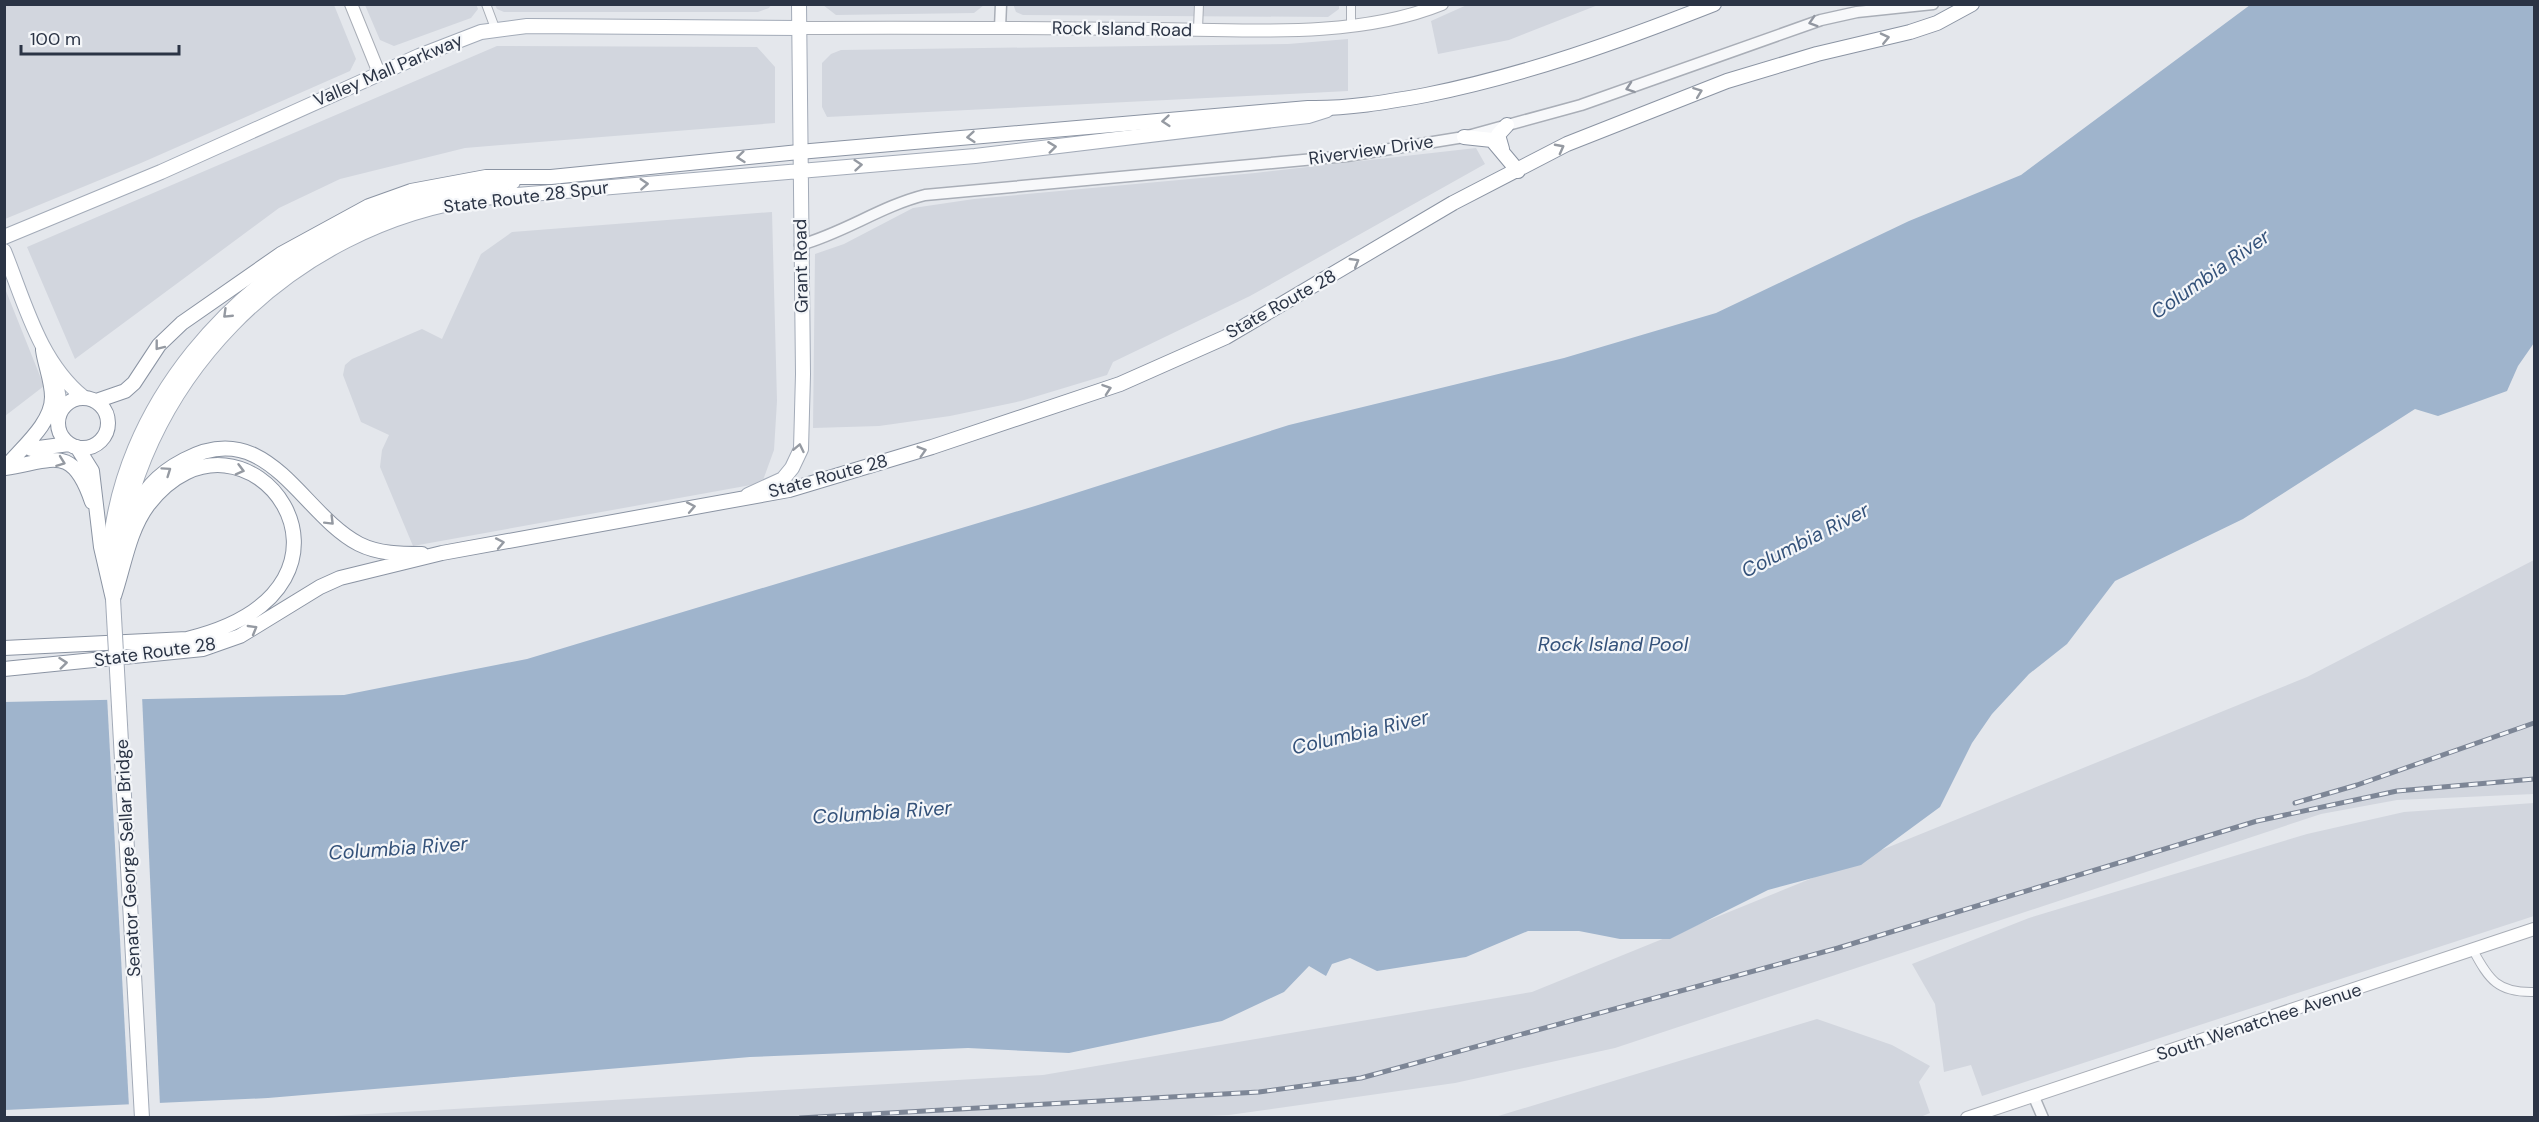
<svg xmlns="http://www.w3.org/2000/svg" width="2539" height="1122" viewBox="0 0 2539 1122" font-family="'DM Sans',sans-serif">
  <rect width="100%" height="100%" fill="#e4e7ec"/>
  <path fill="#d2d6de" d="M 5,4 L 334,5 L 356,59 L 350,71 L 141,163 L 5,219 Z
    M 476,4 L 478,9 L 471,18 L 394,46 L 380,40 L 365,5 Z
    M 1013,4 L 1339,5 L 1339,9 L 1328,17 L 1023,15 L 1016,12 Z
    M 1469,4 L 1598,4 L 1598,5 L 1509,40 L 1438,54 L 1431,21 Z
    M 495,5 L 771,5 L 769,8 L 758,12 L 504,12 L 497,9 Z
    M 823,5 L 984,5 L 974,13 L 836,15 Z
    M 1348,39 L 1348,91 L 827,117 L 822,107 L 822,63 L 831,54 L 841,50 L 1288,44 Z
    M 497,46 L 757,47 L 775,67 L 775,123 L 465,148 L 340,179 L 279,208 L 75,359 L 27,247 Z
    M 1476,148 L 1485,164 L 1250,296 L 1113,362 L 1107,375 L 1021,401 L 950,416 L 879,426 L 813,428 L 815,254 L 844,244 L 913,208 L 974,199 L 1255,173 Z
    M 772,212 L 777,401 L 774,450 L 762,483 L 413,546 L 380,467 L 382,450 L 389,435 L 361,422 L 343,375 L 345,365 L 352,359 L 422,329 L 442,339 L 481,254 L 512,232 Z
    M 4,286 L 44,386 L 5,416 L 4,416 Z
    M 2534,560 L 2534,794 L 2397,800 L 2321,814 L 1615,1048 L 1455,1083 L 1229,1115 L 1162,1118 L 300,1118 L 1043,1075 L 1532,992 L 2307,677 Z
    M 2534,803 L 2534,916 L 1982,1096 L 1971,1065 L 1944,1072 L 1935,1004 L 1912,964 L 2029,918 L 2307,834 L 2404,812 Z
    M 1817,1019 L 1892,1045 L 1930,1066 L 1919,1082 L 1930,1113 L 1918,1118 L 1495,1117 Z"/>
  <path fill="#9fb4cc" d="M 2250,5 L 2534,5 L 2534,343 L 2518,366 L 2507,391 L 2438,416 L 2415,409 L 2243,519 L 2115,581 L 2067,644 L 2029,674 L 1992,714 L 1972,743 L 1940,807 L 1861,865 L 1768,890 L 1670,939 L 1620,939 L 1579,931 L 1528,931 L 1466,957 L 1377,971 L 1350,958 L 1332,964 L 1326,976 L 1309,966 L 1284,992 L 1222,1021 L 1069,1053 L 968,1048 L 750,1057 L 268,1098 L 5,1110 L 4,702 L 344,695 L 527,659 L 1035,506 L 1289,425 L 1564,358 L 1716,313 L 1909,221 L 2021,175 Z"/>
  <path fill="#e4e7ec" d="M 142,695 L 160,1106 L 129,1107 L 107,696 Z"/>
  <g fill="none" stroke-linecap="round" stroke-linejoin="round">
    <defs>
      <path id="minor" d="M 486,4 L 495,28
        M 1351,26 L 1351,4
        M 1198,29 L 1199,4
        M 2473,950 C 2489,980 2498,993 2534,992"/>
      <path id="tertiary" d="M 1000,28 L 1001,4
        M 800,245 C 844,233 881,206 925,195 L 1347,156 L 1464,137 L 1581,105 L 1821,20 L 1857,12 L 1933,4
        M 2034,1097 L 2043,1118"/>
      <path id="secondary" d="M 351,4 L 379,73
        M 799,28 C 917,27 1036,28 1154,29 C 1246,30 1356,39 1442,4
        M 1967,1118 L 2534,929"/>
      <path id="primary" d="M 4,237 L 161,172 L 419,56 L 481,32 L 527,26 L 799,28
        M 4,251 C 25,303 39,361 83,397
        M 55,377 L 61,410
        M 748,495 L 783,479 L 792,468 L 801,449 L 803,374 L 799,4
        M 109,558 C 119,405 235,275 373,216 C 418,197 465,188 513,182
        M 116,579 C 130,384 290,223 483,198 L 975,156 L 1308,116 L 1327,110"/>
      <path id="trunk" d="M 1464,137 L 1492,140 L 1518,171
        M 1502,149 L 1498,135 L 1507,125
        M58 423a25 25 0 1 1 50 0a25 25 0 1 1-50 0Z
        M 96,401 L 125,391 L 134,383 L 159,345 L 182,323 L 281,254 L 369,206 L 411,191 L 486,177 L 551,177 L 799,152 L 1308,108 C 1347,109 1387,102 1426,95 C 1526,75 1620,41 1714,4
        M 77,447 L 92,471 L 101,547 L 113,599
        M 31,449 L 69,444
        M 5,468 C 21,448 52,424 52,397 C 52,381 45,365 43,350
        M 5,468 C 53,461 72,443 92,502
        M 131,520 C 141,492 157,474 184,460 C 268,415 300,513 359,544 C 379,554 401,554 422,554
        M 4,648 L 187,639 C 400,587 245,379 148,505 C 128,532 124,568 113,599
        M 4,669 L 203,649 L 240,636 L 320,587 L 340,578 L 442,553 L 789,490 L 932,447 L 1120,384 L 1226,337 L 1453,203 L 1567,144 L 1727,81 L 1817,54 L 1910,32 L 1937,23 L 1972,4"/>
    </defs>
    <use href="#minor" stroke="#a9aeb7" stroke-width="10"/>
    <use href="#tertiary" stroke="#a9aeb7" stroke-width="13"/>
    <use href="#secondary" stroke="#a9aeb7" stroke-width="14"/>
    <use href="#primary" stroke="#a3abb8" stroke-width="16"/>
    <use href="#trunk" stroke="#8b94a3" stroke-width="16"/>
    <use href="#minor" stroke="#f7f8fa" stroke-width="8"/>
    <use href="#tertiary" stroke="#f7f8fa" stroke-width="10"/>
    <use href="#secondary" stroke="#fff" stroke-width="12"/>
    <use href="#primary" stroke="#fff" stroke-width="14"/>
    <use href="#trunk" stroke="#fff" stroke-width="14"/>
    <defs>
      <path id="rail" d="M 2295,803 L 2357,785 L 2534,723
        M 800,1118 L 1259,1092 L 1361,1078 L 1838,948 L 2257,821 L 2397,791 L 2534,779"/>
    </defs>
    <use href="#rail" stroke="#7d8696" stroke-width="5"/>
    <use href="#rail" stroke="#f4f6f9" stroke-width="3" stroke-dasharray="9" stroke-linecap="butt"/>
    <defs>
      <path id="primary-bridge" d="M 113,599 L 142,1118"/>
    </defs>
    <use href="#primary-bridge" stroke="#a3abb8" stroke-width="16" stroke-linecap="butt"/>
    <use href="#primary-bridge" stroke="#fff" stroke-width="14"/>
  </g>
  <defs><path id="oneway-chevron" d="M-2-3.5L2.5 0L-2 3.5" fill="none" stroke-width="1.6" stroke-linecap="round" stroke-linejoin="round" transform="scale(1.5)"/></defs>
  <g stroke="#9196a0">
    <use href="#oneway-chevron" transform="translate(1813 22) rotate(163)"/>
    <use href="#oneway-chevron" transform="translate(1630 88) rotate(161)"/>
  </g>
  <g stroke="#959aa2">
    <use href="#oneway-chevron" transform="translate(1885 38) rotate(-13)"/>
    <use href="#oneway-chevron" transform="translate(1698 92) rotate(-21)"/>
    <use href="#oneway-chevron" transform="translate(1166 121) rotate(175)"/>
    <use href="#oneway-chevron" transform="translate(971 137) rotate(175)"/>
    <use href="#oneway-chevron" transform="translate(1052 147) rotate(-7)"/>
    <use href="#oneway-chevron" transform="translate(1560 148) rotate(-28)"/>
    <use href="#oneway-chevron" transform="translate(741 157) rotate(174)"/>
    <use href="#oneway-chevron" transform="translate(858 165) rotate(-5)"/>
    <use href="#oneway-chevron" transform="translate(644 184) rotate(-4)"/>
    <use href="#oneway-chevron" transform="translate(1355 262) rotate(-31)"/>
    <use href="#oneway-chevron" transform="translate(227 314) rotate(136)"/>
    <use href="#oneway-chevron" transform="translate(159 346) rotate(128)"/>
    <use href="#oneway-chevron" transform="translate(1107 389) rotate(-19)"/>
    <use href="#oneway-chevron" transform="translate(799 448) rotate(-78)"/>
    <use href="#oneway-chevron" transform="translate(922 451) rotate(-17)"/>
    <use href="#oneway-chevron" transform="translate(61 462) rotate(20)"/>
    <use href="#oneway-chevron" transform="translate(240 470) rotate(15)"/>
    <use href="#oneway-chevron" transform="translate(167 471) rotate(-35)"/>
    <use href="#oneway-chevron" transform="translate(691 507) rotate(-11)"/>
    <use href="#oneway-chevron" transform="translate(330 521) rotate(45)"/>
    <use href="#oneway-chevron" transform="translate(500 543) rotate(-11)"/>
    <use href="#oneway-chevron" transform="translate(253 629) rotate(-30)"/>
    <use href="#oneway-chevron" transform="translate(63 663) rotate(-6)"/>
  </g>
  <g text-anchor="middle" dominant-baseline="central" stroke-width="4.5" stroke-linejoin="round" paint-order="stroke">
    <g font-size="18" fill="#2b3445" stroke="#f4f6f9">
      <text transform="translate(1122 29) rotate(1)">Rock Island Road</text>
      <text transform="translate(388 70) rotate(-23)">Valley Mall Parkway</text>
      <text transform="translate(1371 150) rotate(-8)">Riverview Drive</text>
      <text transform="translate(526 197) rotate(-7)">State Route 28 Spur</text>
      <text transform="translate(801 266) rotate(-91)">Grant Road</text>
      <text transform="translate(1281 304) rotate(-29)">State Route 28</text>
      <text transform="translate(828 476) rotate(-15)">State Route 28</text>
      <text transform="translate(155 652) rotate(-8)">State Route 28</text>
      <text transform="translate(128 858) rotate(-93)">Senator George Sellar Bridge</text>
      <text transform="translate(2259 1022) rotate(-18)">South Wenatchee Avenue</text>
    </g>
    <g font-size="20" font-style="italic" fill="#34527a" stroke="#f4f6f9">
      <text transform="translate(2210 274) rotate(-35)">Columbia River</text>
      <text transform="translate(1805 540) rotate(-27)">Columbia River</text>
      <text x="1613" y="644">Rock Island Pool</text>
      <text transform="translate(1360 732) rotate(-13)">Columbia River</text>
      <text transform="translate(882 812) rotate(-4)">Columbia River</text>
      <text transform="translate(398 848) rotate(-4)">Columbia River</text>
    </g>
  </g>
  <rect width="2539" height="1122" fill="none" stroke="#2b3445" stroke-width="12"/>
  <path d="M21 45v9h158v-9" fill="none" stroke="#2b3445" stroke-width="3"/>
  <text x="30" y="45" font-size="18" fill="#2b3445" stroke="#f4f6f9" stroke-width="4.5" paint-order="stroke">100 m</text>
</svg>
